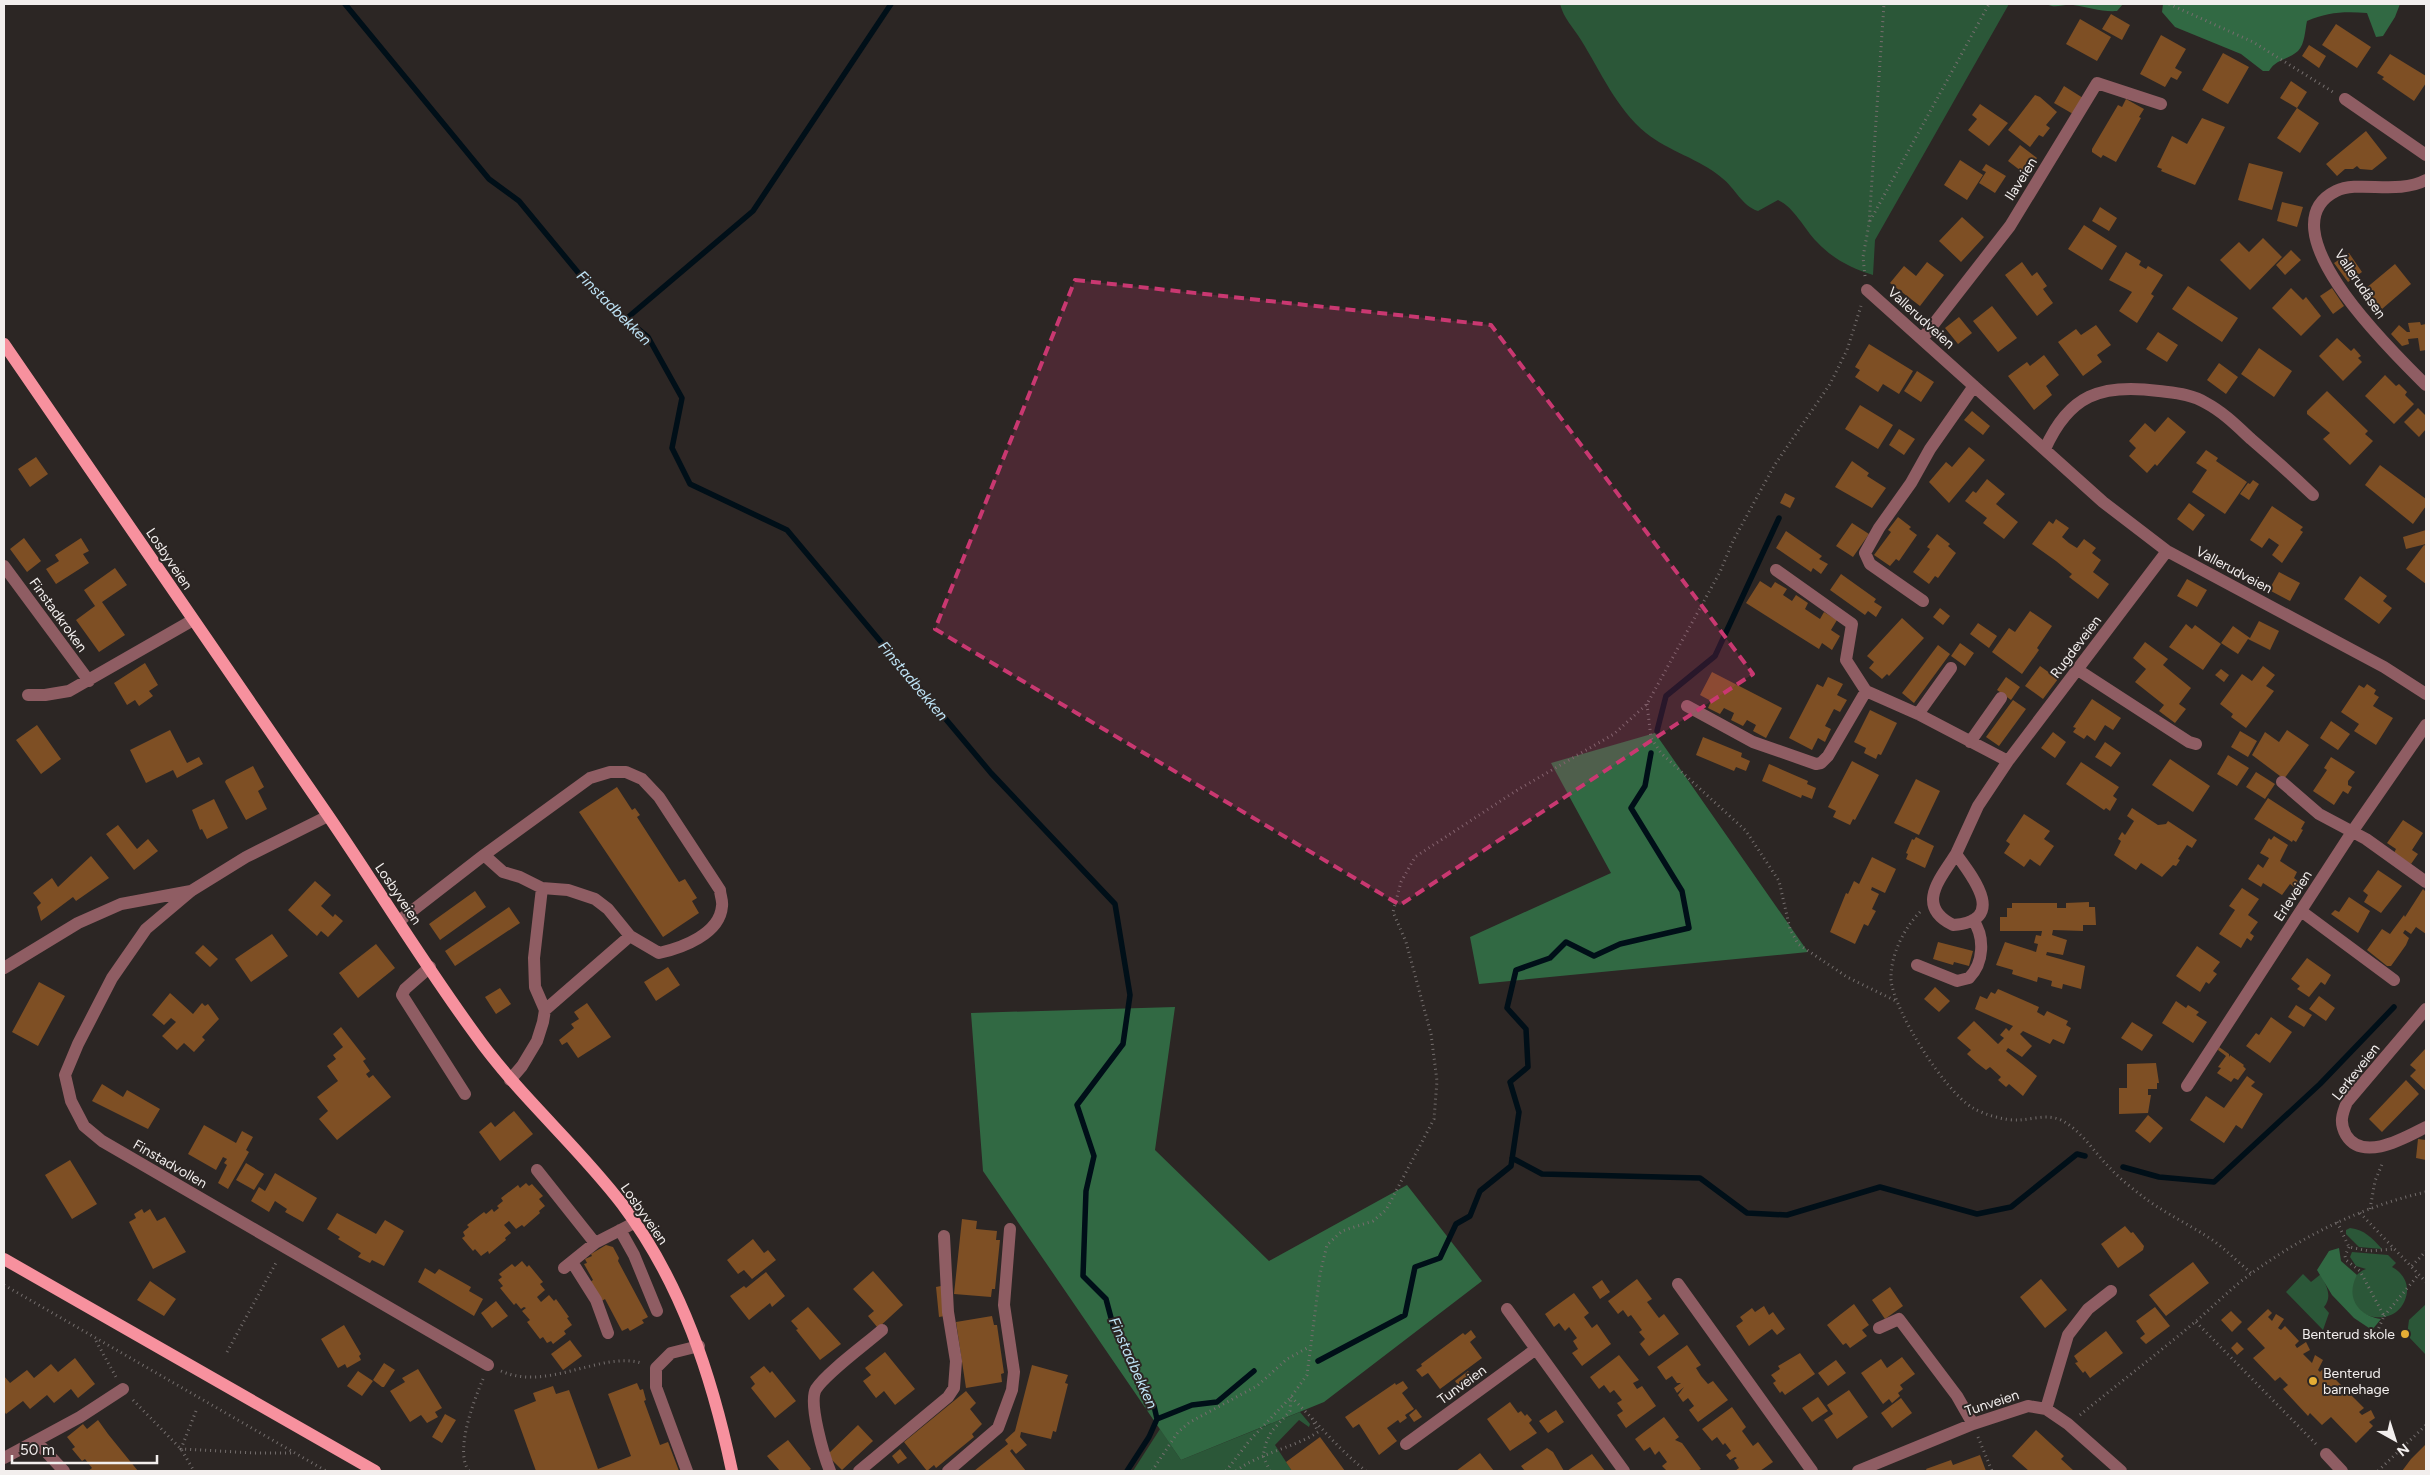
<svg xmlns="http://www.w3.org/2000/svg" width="2430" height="1475" viewBox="0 0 2430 1475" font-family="Figtree,sans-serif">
  <rect width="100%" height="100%" fill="#2c2624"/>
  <path fill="#2b5738" d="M 1560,4 L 2009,4 L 1875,240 L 1873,275 C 1851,268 1833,259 1817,242 C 1804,229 1795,208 1778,200 L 1758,211 C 1742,206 1735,188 1722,178 C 1700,159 1668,151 1646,133 C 1616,108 1601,72 1581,40 C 1573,27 1564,19 1560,4 Z
    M 2350,1228 C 2365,1230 2372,1238 2382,1249 L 2359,1247 L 2346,1234 L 2346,1230 Z
    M 2352,1252 L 2388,1255 L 2396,1263 L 2392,1267 C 2402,1272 2408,1282 2407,1292 C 2402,1330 2347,1323 2352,1286 C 2354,1277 2358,1272 2366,1269 L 2356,1266 L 2350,1257 Z
    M 2303,1274 L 2311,1282 L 2321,1274 C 2326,1286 2333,1296 2324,1307 L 2329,1313 L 2323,1330 L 2286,1292 Z
    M 2426,1304 L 2426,1355 L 2407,1335 L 2409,1320 Z
    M 1300,1412 L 1310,1424 L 1309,1427 L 1299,1420 L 1275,1445 L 1292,1471 L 1133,1471 L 1160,1429 L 1181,1460 Z"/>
  <path fill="#316943" d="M 2046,4 L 2123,4 L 2117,11 C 2101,12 2088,7 2073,5 C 2062,4 2056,9 2046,4 Z
    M 2163,4 L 2400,4 L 2395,17 L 2383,36 L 2376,37 L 2367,13 C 2345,11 2327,12 2307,21 C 2305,30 2305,44 2298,51 C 2288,60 2276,59 2269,71 L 2263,71 L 2241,54 L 2175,27 L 2162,12 Z
    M 1655,733 L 1808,952 L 1479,984 L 1470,937 L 1611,873 L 1551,763 Z
    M 1175,1007 L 1155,1150 L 1269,1261 L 1407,1185 L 1482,1281 L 1324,1402 L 1181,1460 L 983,1171 L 971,1013 Z
    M 2339,1248 L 2341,1261 L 2357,1275 C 2345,1297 2358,1316 2381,1319 L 2372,1330 L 2354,1318 L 2332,1295 L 2317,1270 L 2329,1251 Z"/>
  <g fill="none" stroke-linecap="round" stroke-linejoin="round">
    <path stroke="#000f18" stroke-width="5.5" d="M 345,4 L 489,179 L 519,201 L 595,293 L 648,337 L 682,398 L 672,448 L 690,484 L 787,530 L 991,773 L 1115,904 L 1130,995 L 1123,1044 L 1077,1105 L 1094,1156 L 1086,1191 L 1083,1276 L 1106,1299 L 1114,1329 L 1154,1406 L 1157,1419 L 1149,1437 L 1127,1471
      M 626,319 L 753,211 L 891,4
      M 1657,731 L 1666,696 L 1715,656 L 1779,518
      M 1512,1158 L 1542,1174 L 1700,1178 L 1747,1213 L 1787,1215 L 1880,1187 L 1977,1214 L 2011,1207 L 2077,1154 L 2085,1156
      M 2123,1167 L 2159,1177 L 2214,1182 L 2320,1084 L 2394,1007
      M 1318,1361 L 1405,1315 L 1415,1267 L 1440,1258 L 1456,1224 L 1470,1216 L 1480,1191 L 1511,1166 L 1519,1112 L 1510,1082 L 1528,1067 L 1526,1029 L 1507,1008 L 1516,970 L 1550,958 L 1566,942 L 1594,956 L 1620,944 L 1689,928 L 1682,891 L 1631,808 L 1645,786 L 1651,753
      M 1157,1419 L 1192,1405 L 1217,1402 L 1254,1371"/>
  </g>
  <path fill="#7e4f24" d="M 2111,14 L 2130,25 L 2122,40 L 2102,29 Z
    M 2080,19 L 2111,37 L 2097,61 L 2066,44 Z
    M 2336,24 L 2371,47 L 2357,68 L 2322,45 Z
    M 2161,35 L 2186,49 L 2175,68 L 2182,72 L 2177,80 L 2171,77 L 2165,87 L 2140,74 Z
    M 2309,45 L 2326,56 L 2319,68 L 2302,56 Z
    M 2223,53 L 2249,67 L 2228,104 L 2202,90 Z
    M 2390,54 L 2426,76 L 2426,83 L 2414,101 L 2382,79 L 2384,77 L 2377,73 Z
    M 2291,81 L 2307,92 L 2297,108 L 2280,98 Z
    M 2064,86 L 2083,98 L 2073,114 L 2054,103 Z
    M 2035,95 L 2040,97 L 2057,112 L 2046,125 L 2050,128 L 2043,137 L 2039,135 L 2030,147 L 2008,130 Z
    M 2126,99 L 2144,109 L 2139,117 L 2141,118 L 2116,162 L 2103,155 L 2101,158 L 2092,152 L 2092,149 L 2118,105 L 2122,107 Z
    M 1980,104 L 2008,123 L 1989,146 L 1968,130 L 1977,119 L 1972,115 Z
    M 2297,108 L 2319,123 L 2300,153 L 2277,138 Z
    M 2202,118 L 2225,127 L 2195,185 L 2161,171 L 2162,169 L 2157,167 L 2172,136 L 2187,144 Z
    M 2366,131 L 2387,158 L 2372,170 L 2360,169 L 2357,166 L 2353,169 L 2345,169 L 2337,176 L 2326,164 Z
    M 2020,145 L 2037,158 L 2025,174 L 2008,161 Z
    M 1960,160 L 1983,175 L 1967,200 L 1944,185 Z
    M 2249,163 L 2283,172 L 2272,210 L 2238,200 Z
    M 1986,164 L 2006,176 L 1995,193 L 1979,183 L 1986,172 L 1982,170 Z
    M 2282,202 L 2303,207 L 2297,227 L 2277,221 Z
    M 2100,207 L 2117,218 L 2109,231 L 2092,221 Z
    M 1962,217 L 1984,237 L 1961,262 L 1939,241 Z
    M 2084,225 L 2117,246 L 2102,270 L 2068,249 Z
    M 2263,238 L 2282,257 L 2250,290 L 2220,260 L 2239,242 L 2249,252 Z
    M 2291,250 L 2301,260 L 2285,275 L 2276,265 Z
    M 2126,252 L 2141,261 L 2139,265 L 2146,269 L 2148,266 L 2163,275 L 2151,294 L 2154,296 L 2137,323 L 2119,311 L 2132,292 L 2109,280 Z
    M 2349,253 L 2362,272 L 2348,282 L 2334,263 Z
    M 1927,262 L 1944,275 L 1920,306 L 1890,283 L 1904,266 L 1916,276 Z
    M 2022,262 L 2032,276 L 2037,272 L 2047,286 L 2043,289 L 2053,303 L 2037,316 L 2005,275 Z
    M 2395,264 L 2411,284 L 2382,309 L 2365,289 Z
    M 2188,286 L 2238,318 L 2222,342 L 2172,309 Z
    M 2291,288 L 2303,300 L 2306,297 L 2321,316 L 2301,336 L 2272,308 Z
    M 2332,288 L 2344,306 L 2333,314 L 2320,296 Z
    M 1992,306 L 2017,338 L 1998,352 L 1973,321 Z
    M 1959,317 L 1972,333 L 1958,344 L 1945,328 Z
    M 2420,322 L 2421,325 L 2426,324 L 2426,350 L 2420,351 L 2418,338 L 2408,339 L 2409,344 L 2402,346 L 2391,334 L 2399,325 L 2407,332 L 2410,332 L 2408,323 Z
    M 2096,325 L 2111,345 L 2097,355 L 2102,362 L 2083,376 L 2058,342 L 2076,329 L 2081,335 Z
    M 2158,332 L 2178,345 L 2167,362 L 2146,349 Z
    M 2337,338 L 2351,351 L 2354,348 L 2361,356 L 2358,358 L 2362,362 L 2343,381 L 2319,356 Z
    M 1869,344 L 1913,371 L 1899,394 L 1883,384 L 1878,392 L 1855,377 L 1860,370 L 1855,367 Z
    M 2259,348 L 2292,371 L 2274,397 L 2241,374 Z
    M 2044,355 L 2059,375 L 2046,386 L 2052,395 L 2034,410 L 2008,376 L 2027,362 L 2030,366 Z
    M 2219,363 L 2238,377 L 2226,394 L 2207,380 Z
    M 1917,371 L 1934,382 L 1921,402 L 1904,391 Z
    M 2385,375 L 2396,386 L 2399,384 L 2407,392 L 2405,395 L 2414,404 L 2394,424 L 2365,396 Z
    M 2327,391 L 2368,431 L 2365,434 L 2373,441 L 2350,465 L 2323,439 L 2330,433 L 2307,414 L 2307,411 Z
    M 1860,405 L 1893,425 L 1878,449 L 1845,429 Z
    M 2418,408 L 2426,416 L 2426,429 L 2419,437 L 2404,422 Z
    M 1972,411 L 1990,426 L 1983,435 L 1964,420 Z
    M 2168,417 L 2186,432 L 2157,466 L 2155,464 L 2147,473 L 2129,456 L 2136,448 L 2129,441 L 2145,423 L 2155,432 Z
    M 1899,429 L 1915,439 L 1904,455 L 1889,445 Z
    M 1969,447 L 1985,460 L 1949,503 L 1929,482 L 1946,462 L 1952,467 Z
    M 2206,450 L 2218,458 L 2216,461 L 2247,482 L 2225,514 L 2192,492 L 2207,470 L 2196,463 Z
    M 36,457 L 48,474 L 30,487 L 18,469 Z
    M 1852,461 L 1869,473 L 1867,476 L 1886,488 L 1872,508 L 1835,487 Z
    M 2380,465 L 2426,499 L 2426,506 L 2413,524 L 2365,485 Z
    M 1987,479 L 2005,494 L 1996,504 L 2018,522 L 2004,539 L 1983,523 L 1987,518 L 1965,501 L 1973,491 L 1976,493 Z
    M 2253,480 L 2259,484 L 2249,500 L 2240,494 L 2248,483 L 2250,484 Z
    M 1785,493 L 1795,498 L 1790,508 L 1780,503 Z
    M 2189,503 L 2205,515 L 2193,531 L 2177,519 Z
    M 2272,506 L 2303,527 L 2300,530 L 2303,532 L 2282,563 L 2272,555 L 2279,545 L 2269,538 L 2262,548 L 2250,540 Z
    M 1898,517 L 1911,527 L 1909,529 L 1917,535 L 1899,561 L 1896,559 L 1890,566 L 1874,555 L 1891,532 L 1888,530 Z
    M 2056,519 L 2069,528 L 2062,537 L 2069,543 L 2077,548 L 2084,539 L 2096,548 L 2092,553 L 2101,560 L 2093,572 L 2109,584 L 2098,599 L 2069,577 L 2072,574 L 2056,561 L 2032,544 L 2049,521 L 2053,524 Z
    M 1852,523 L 1869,534 L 1853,557 L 1836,546 Z
    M 2426,530 L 2426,544 L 2406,549 L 2403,537 Z
    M 1786,531 L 1822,556 L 1819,559 L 1828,564 L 1821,574 L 1813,568 L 1811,572 L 1776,548 Z
    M 1937,534 L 1950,544 L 1948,546 L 1956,553 L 1938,578 L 1935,576 L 1929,584 L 1913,572 L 1930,549 L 1927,547 Z
    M 24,538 L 41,561 L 27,572 L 10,549 Z
    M 81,538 L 89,551 L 83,554 L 89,563 L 56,584 L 46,569 L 59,561 L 55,555 Z
    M 2424,545 L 2426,546 L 2426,584 L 2406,569 Z
    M 115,568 L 127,585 L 102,602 L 125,635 L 99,652 L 76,620 L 95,606 L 84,590 Z
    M 2279,572 L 2300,583 L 2290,601 L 2269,590 Z
    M 1841,574 L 1876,599 L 1874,602 L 1882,607 L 1876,617 L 1868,611 L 1865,615 L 1830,590 Z
    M 2360,576 L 2387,596 L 2383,601 L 2392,608 L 2379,624 L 2344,599 Z
    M 2187,579 L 2207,590 L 2197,607 L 2177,596 Z
    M 1760,581 L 1771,588 L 1775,582 L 1787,589 L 1783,595 L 1792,601 L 1796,595 L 1808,603 L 1805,609 L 1820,619 L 1824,612 L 1837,620 L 1831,630 L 1840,636 L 1832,650 L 1822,643 L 1819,649 L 1746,603 Z
    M 1940,608 L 1950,616 L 1943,625 L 1933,617 Z
    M 2030,611 L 2052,626 L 2037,648 L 2039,650 L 2022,674 L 1992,652 L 2009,628 L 2015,632 Z
    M 1902,618 L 1924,638 L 1889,676 L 1887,674 L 1882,679 L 1869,668 L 1874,662 L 1867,656 Z
    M 2259,621 L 2279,631 L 2270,650 L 2248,639 L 2238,654 L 2221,643 L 2233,626 L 2250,638 Z
    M 1978,623 L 1997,636 L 1989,648 L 1970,634 Z
    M 2186,624 L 2192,629 L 2195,625 L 2221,644 L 2203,670 L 2169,647 Z
    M 2145,642 L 2168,659 L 2163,665 L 2191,688 L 2179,704 L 2186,709 L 2175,723 L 2159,711 L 2164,705 L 2135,682 L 2146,669 L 2133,658 Z
    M 1960,643 L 1974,653 L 1965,666 L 1951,656 Z
    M 1938,645 L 1950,654 L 1914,703 L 1902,693 Z
    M 145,663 L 158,685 L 149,691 L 153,696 L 139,706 L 135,700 L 127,705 L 114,683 Z
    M 2040,666 L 2058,679 L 2043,699 L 2025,686 Z
    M 2263,666 L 2275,675 L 2266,686 L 2274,691 L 2246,728 L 2231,717 L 2233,714 L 2220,704 L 2242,674 L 2252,681 Z
    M 2221,669 L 2229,675 L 2224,682 L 2215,675 Z
    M 1712,672 L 1782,708 L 1766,738 L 1753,731 L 1756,725 L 1747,720 L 1743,726 L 1731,720 L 1734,713 L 1724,708 L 1720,714 L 1708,708 L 1711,701 L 1700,695 Z
    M 1828,677 L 1843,684 L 1837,695 L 1847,700 L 1840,712 L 1834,709 L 1825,726 L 1831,729 L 1825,742 L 1818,738 L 1812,750 L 1789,738 L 1817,684 L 1823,687 Z
    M 2006,677 L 2020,687 L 2011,700 L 1997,690 Z
    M 2367,684 L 2376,690 L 2374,694 L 2379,697 L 2373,706 L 2393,718 L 2376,745 L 2354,731 L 2359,724 L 2341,712 L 2359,685 L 2364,688 Z
    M 2092,699 L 2121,718 L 2113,730 L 2105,725 L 2095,741 L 2087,735 L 2084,739 L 2073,732 L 2076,728 L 2073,727 Z
    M 2013,700 L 2026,709 L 1999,746 L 1986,737 Z
    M 1870,710 L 1897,723 L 1881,755 L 1878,754 L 1876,759 L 1864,753 L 1866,748 L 1854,742 Z
    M 2331,721 L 2350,734 L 2338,750 L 2320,738 Z
    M 37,725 L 61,759 L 41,774 L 16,740 Z
    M 170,730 L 187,763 L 199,757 L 203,764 L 177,778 L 173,770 L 146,783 L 130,750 Z
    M 2287,730 L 2309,745 L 2284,779 L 2252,755 L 2265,732 L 2279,742 Z
    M 2240,731 L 2257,741 L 2248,757 L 2231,747 Z
    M 2053,732 L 2066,742 L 2055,758 L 2041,748 Z
    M 1703,737 L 1742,753 L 1741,757 L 1750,761 L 1746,771 L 1736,767 L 1734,771 L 1696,755 Z
    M 2105,742 L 2121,753 L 2111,767 L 2095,757 Z
    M 2228,755 L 2249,768 L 2237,786 L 2217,774 Z
    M 2331,757 L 2355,772 L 2348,781 L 2348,785 L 2352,787 L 2348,794 L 2343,791 L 2334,805 L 2313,791 L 2327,770 L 2324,768 Z
    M 2170,759 L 2210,786 L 2193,812 L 2152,785 Z
    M 1852,761 L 1879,775 L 1855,820 L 1853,819 L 1850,825 L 1833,817 L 1836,811 L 1828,807 Z
    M 2081,762 L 2119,787 L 2113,796 L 2117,799 L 2110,811 L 2106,808 L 2104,810 L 2066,784 Z
    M 1769,764 L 1808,781 L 1807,784 L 1816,788 L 1812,799 L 1802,795 L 1801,798 L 1762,781 Z
    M 253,766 L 264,787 L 258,791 L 267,809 L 246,820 L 225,782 L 226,780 Z
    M 2256,772 L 2275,784 L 2265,799 L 2246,787 Z
    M 1916,779 L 1940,791 L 1919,835 L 1894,823 Z
    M 617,787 L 632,810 L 635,808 L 640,815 L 637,817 L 679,882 L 685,879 L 697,898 L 692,901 L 699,913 L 663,937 L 579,812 Z
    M 2268,798 L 2305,822 L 2301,829 L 2303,830 L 2296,842 L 2293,840 L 2292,842 L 2254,819 Z
    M 214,799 L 228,828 L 207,839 L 202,829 L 200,830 L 192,810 Z
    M 2132,808 L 2158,825 L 2166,824 L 2168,821 L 2197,840 L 2192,848 L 2187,845 L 2178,859 L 2180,860 L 2176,866 L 2173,865 L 2162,877 L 2141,863 L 2136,870 L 2114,855 L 2121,841 L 2118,839 L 2122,832 L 2125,835 L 2134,821 L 2127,816 Z
    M 2024,814 L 2050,831 L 2044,839 L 2054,846 L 2040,866 L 2030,859 L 2024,867 L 2004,853 L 2010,844 L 2006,841 Z
    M 2403,820 L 2423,833 L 2412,850 L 2418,854 L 2411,864 L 2394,853 L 2396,849 L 2387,843 Z
    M 118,825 L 137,849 L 148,839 L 158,851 L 134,870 L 106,834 Z
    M 2274,836 L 2288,845 L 2280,861 L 2297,872 L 2294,878 L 2298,881 L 2294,887 L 2290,884 L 2282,895 L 2263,883 L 2261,887 L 2248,879 L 2258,864 L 2263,868 L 2269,858 L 2260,853 L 2269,838 L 2271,840 Z
    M 1916,837 L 1934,846 L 1925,868 L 1906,859 L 1908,854 L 1906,853 L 1912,839 L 1914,840 Z
    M 91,856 L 109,878 L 76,901 L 73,897 L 41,921 L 37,907 L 41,903 L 33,893 L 52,878 L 58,887 Z
    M 1872,857 L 1896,869 L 1885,893 L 1872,887 L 1871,890 L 1879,894 L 1872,909 L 1876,911 L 1868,926 L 1864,924 L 1855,944 L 1830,932 L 1846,893 L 1848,894 L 1854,881 L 1859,884 Z
    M 2378,870 L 2402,886 L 2381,913 L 2364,902 L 2368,895 L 2363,891 Z
    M 315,881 L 331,895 L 321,906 L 333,917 L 335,914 L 343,921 L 328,937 L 321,931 L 317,936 L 288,910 Z
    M 2242,888 L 2259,899 L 2248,915 L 2258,922 L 2250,933 L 2254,936 L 2251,941 L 2247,938 L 2241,948 L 2219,934 L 2235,910 L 2229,906 Z
    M 2423,889 L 2426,892 L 2426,934 L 2416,927 L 2411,934 L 2405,930 L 2403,933 L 2409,938 L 2406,945 L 2391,966 L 2387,966 L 2367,950 L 2382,929 L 2390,934 L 2404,915 L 2405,917 Z
    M 475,891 L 486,907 L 440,940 L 429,924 Z
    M 2349,897 L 2370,911 L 2358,933 L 2331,914 L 2335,910 L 2339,912 Z
    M 2089,902 L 2089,907 L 2095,907 L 2096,925 L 2083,925 L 2083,931 L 2053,930 L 2052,935 L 2067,940 L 2063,955 L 2047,952 L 2046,955 L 2085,966 L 2081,989 L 2063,984 L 2062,989 L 2051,986 L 2052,981 L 2038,977 L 2037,982 L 2012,974 L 2013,970 L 1996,965 L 2005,942 L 2036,952 L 2038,944 L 2034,943 L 2036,935 L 2041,936 L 2042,931 L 2000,931 L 2000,917 L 2007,917 L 2007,908 L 2012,908 L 2012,903 L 2057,903 L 2057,908 L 2066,908 L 2066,903 Z
    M 509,907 L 520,923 L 455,966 L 445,951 Z
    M 272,934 L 288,956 L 251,982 L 235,959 Z
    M 1938,942 L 1973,951 L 1969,966 L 1954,962 L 1953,965 L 1933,959 Z
    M 376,944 L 395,968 L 358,998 L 339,973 Z
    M 203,945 L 218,959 L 210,967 L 195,953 Z
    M 2197,946 L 2220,962 L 2213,971 L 2217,974 L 2209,984 L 2206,982 L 2200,992 L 2176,976 Z
    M 2307,958 L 2331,975 L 2325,985 L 2321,982 L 2309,997 L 2297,989 L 2300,986 L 2291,979 Z
    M 668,967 L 680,985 L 656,1001 L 644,982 Z
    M 39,982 L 65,996 L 38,1046 L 12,1032 Z
    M 1935,987 L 1950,1001 L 1939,1012 L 1924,999 Z
    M 500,988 L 511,1004 L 496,1014 L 485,997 Z
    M 1998,989 L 2039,1007 L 2037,1012 L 2044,1016 L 2047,1011 L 2068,1021 L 2066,1025 L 2071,1028 L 2064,1044 L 2053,1039 L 2050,1044 L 2023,1031 L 2020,1034 L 2032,1046 L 2022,1057 L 2008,1048 L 2006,1051 L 2037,1076 L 2023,1096 L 2009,1084 L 2006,1087 L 1998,1080 L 2001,1077 L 1990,1067 L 1986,1070 L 1977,1063 L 1967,1054 L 1971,1050 L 1957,1038 L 1974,1021 L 1998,1044 L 2004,1038 L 2000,1035 L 2006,1028 L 2009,1031 L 2013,1026 L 1975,1009 L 1980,996 L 1987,999 L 1991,992 L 1995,994 Z
    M 170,993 L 193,1014 L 202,1003 L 205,1006 L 208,1004 L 219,1019 L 202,1037 L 205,1040 L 194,1052 L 184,1043 L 177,1050 L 162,1036 L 176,1022 L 171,1018 L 164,1025 L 152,1015 Z
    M 2319,996 L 2335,1008 L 2326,1021 L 2309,1009 Z
    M 2176,1001 L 2186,1008 L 2188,1005 L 2199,1012 L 2196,1015 L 2207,1022 L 2193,1043 L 2162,1023 Z
    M 587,1003 L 611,1037 L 578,1058 L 567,1042 L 562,1045 L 559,1040 L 574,1028 L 571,1024 L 579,1019 L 574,1012 Z
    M 2296,1005 L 2312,1015 L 2304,1027 L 2288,1017 Z
    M 2271,1017 L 2292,1032 L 2270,1063 L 2246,1046 L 2256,1033 L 2259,1035 Z
    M 2132,1022 L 2153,1035 L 2142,1051 L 2121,1038 Z
    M 341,1027 L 366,1059 L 363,1061 L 370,1071 L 366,1074 L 369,1078 L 373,1075 L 391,1097 L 337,1140 L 319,1119 L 328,1111 L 317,1097 L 338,1081 L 327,1066 L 336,1059 L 333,1055 L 343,1047 L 333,1034 Z
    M 2219,1047 L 2229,1054 L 2229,1057 L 2230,1055 L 2244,1065 L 2243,1066 L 2246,1069 L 2238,1080 L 2234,1078 L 2231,1082 L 2217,1073 L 2221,1068 L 2218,1067 L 2226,1056 L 2218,1050 Z
    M 2426,1048 L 2426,1091 L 2410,1076 L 2416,1070 L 2410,1065 Z
    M 2156,1063 L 2159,1083 L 2157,1083 L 2157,1089 L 2148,1089 L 2148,1095 L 2151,1095 L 2148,1113 L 2119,1114 L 2119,1088 L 2127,1088 L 2127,1064 Z
    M 2247,1076 L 2255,1082 L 2251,1086 L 2263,1094 L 2242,1129 L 2236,1125 L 2224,1143 L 2190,1120 L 2206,1096 L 2224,1108 Z
    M 2406,1080 L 2419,1094 L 2382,1132 L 2369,1119 Z
    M 102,1084 L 123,1097 L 127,1090 L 160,1109 L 148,1129 L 92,1101 Z
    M 514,1111 L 533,1134 L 500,1161 L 479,1132 L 491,1122 L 495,1127 Z
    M 2148,1115 L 2163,1128 L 2150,1143 L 2135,1131 Z
    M 204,1125 L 236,1143 L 242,1131 L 253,1137 L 246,1150 L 249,1152 L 228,1189 L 218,1183 L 227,1165 L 224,1163 L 227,1159 L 223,1157 L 216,1170 L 188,1154 Z
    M 2418,1139 L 2426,1140 L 2426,1160 L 2416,1158 Z
    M 70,1160 L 97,1204 L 72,1219 L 45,1175 Z
    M 246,1163 L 264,1174 L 254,1190 L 236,1180 Z
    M 275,1173 L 317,1198 L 303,1222 L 285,1212 L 287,1209 L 275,1201 L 269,1212 L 251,1201 L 259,1187 L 265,1191 Z
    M 526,1183 L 529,1186 L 532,1184 L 543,1196 L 539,1199 L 545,1206 L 539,1211 L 540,1213 L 524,1227 L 522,1225 L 516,1229 L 509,1221 L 504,1225 L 511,1233 L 505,1238 L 506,1240 L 489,1254 L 488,1251 L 481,1256 L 475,1249 L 473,1251 L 462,1238 L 465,1236 L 463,1232 L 469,1227 L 467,1225 L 484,1212 L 486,1214 L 492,1209 L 494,1212 L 499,1208 L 497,1206 L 503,1201 L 501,1198 L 518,1185 L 520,1188 Z
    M 142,1209 L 144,1213 L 150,1209 L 157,1221 L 165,1217 L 186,1252 L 153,1269 L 129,1222 L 136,1218 L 134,1214 Z
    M 337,1213 L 376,1234 L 385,1220 L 404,1231 L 384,1266 L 372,1260 L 370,1263 L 358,1257 L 361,1253 L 338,1239 L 340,1237 L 327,1229 Z
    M 962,1219 L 977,1221 L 976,1229 L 997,1231 L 996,1240 L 1000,1240 L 995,1289 L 992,1289 L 991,1297 L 954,1294 Z
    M 2125,1226 L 2131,1233 L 2133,1232 L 2144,1246 L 2143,1250 L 2118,1268 L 2101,1244 Z
    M 753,1239 L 764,1253 L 768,1250 L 776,1260 L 752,1279 L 744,1270 L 738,1274 L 727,1260 Z
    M 606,1245 L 613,1247 L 619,1258 L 618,1261 L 648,1317 L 642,1320 L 644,1323 L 630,1331 L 628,1328 L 622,1331 L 605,1299 L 600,1302 L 590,1282 L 593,1280 L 584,1264 L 587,1263 L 585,1259 L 592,1256 L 591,1254 Z
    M 522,1261 L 527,1267 L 529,1265 L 543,1282 L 540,1284 L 545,1290 L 537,1297 L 541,1302 L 549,1295 L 554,1301 L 556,1299 L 569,1317 L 567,1318 L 572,1325 L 564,1331 L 566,1334 L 553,1344 L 551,1341 L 547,1343 L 543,1337 L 540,1339 L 527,1322 L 530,1320 L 522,1311 L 526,1308 L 524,1307 L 521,1309 L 516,1303 L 514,1305 L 500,1288 L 503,1286 L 498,1280 L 502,1277 L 499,1274 L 512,1264 L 515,1267 Z
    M 2193,1262 L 2209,1283 L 2166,1316 L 2149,1295 Z
    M 425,1268 L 435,1274 L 439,1269 L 471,1287 L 469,1291 L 483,1299 L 474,1316 L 418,1282 Z
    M 873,1271 L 903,1305 L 878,1328 L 868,1316 L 874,1311 L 853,1289 Z
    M 766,1272 L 785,1296 L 772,1307 L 770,1303 L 749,1320 L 730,1296 L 744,1286 L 746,1288 Z
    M 1637,1279 L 1652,1299 L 1647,1302 L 1659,1318 L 1664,1314 L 1679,1334 L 1649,1356 L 1640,1344 L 1645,1339 L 1639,1332 L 1642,1330 L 1631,1315 L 1628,1317 L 1623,1310 L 1618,1314 L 1608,1301 Z
    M 2041,1279 L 2067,1310 L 2045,1328 L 2020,1297 Z
    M 1602,1280 L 1610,1292 L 1600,1299 L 1592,1287 Z
    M 150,1281 L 176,1299 L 164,1316 L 137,1300 Z
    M 941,1286 L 945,1316 L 939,1317 L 936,1287 Z
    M 1890,1287 L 1903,1306 L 1885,1319 L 1872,1300 Z
    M 1574,1293 L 1589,1313 L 1584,1317 L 1592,1328 L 1597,1324 L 1611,1344 L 1582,1366 L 1572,1353 L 1578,1349 L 1573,1341 L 1577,1338 L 1569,1327 L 1565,1331 L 1559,1323 L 1554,1327 L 1545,1314 Z
    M 496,1301 L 508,1316 L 492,1328 L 481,1313 Z
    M 1854,1304 L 1869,1325 L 1862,1330 L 1867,1336 L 1850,1348 L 1846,1343 L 1843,1345 L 1827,1325 Z
    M 1764,1306 L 1769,1315 L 1773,1312 L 1785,1329 L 1777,1335 L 1772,1329 L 1749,1346 L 1736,1326 L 1743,1321 L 1740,1317 L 1752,1308 L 1755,1312 Z
    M 808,1307 L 841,1344 L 820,1360 L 796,1330 L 798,1329 L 791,1321 Z
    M 2155,1307 L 2170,1326 L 2146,1344 L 2140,1338 L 2145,1334 L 2136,1321 Z
    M 2268,1309 L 2272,1313 L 2268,1317 L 2272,1321 L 2276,1314 L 2284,1319 L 2278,1328 L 2281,1330 L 2285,1326 L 2299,1341 L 2295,1345 L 2297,1348 L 2306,1342 L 2310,1350 L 2303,1354 L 2312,1363 L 2315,1355 L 2323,1360 L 2318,1370 L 2320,1372 L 2324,1368 L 2364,1408 L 2359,1412 L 2362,1415 L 2371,1410 L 2375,1418 L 2369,1422 L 2373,1426 L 2356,1443 L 2331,1417 L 2322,1425 L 2310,1413 L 2308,1416 L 2283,1389 L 2288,1385 L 2280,1377 L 2275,1381 L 2253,1358 L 2265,1348 L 2247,1329 Z
    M 2231,1311 L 2242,1322 L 2232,1332 L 2221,1320 Z
    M 992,1316 L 994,1325 L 997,1325 L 1004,1373 L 1001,1374 L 1002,1382 L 966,1388 L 956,1322 Z
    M 344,1325 L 361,1354 L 359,1356 L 361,1360 L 347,1368 L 345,1364 L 338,1368 L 321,1339 Z
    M 1471,1330 L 1476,1337 L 1470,1342 L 1482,1358 L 1440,1389 L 1428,1373 L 1422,1377 L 1416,1370 L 1422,1366 L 1421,1364 L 1463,1333 L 1465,1335 Z
    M 2106,1331 L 2123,1353 L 2090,1378 L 2085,1371 L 2083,1373 L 2075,1363 L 2078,1362 L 2074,1356 Z
    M 570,1340 L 582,1356 L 563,1370 L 551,1354 Z
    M 2237,1342 L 2244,1349 L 2237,1355 L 2231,1348 Z
    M 1687,1345 L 1701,1365 L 1696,1368 L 1701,1376 L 1708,1384 L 1713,1381 L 1728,1400 L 1698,1422 L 1689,1410 L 1694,1406 L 1688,1398 L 1683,1402 L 1678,1395 L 1684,1387 L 1677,1393 L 1674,1388 L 1681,1383 L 1677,1383 L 1672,1376 L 1666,1380 L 1657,1367 Z
    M 885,1352 L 915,1389 L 895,1405 L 884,1391 L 876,1398 L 863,1381 L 871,1375 L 865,1368 Z
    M 1800,1353 L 1815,1374 L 1785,1395 L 1782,1391 L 1780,1393 L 1773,1383 L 1776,1381 L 1771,1375 L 1780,1369 L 1778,1366 Z
    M 1619,1355 L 1639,1380 L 1633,1383 L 1637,1389 L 1642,1386 L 1656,1406 L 1626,1428 L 1617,1415 L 1623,1411 L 1617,1403 L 1622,1400 L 1614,1390 L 1610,1393 L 1604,1385 L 1599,1389 L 1590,1377 Z
    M 1902,1357 L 1915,1374 L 1900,1385 L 1903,1389 L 1898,1393 L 1900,1396 L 1892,1403 L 1889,1399 L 1883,1404 L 1861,1373 L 1881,1359 L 1887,1368 Z
    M 75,1358 L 95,1384 L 78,1398 L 71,1389 L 54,1403 L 47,1395 L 30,1409 L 23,1401 L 6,1414 L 4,1411 L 4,1376 L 10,1383 L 27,1370 L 34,1378 L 51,1364 L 58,1372 Z
    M 1836,1360 L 1846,1373 L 1828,1386 L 1818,1373 Z
    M 384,1363 L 395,1370 L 384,1387 L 382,1387 L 373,1380 Z
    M 1032,1365 L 1068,1375 L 1065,1383 L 1068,1384 L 1056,1432 L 1053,1431 L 1051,1439 L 1021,1432 L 1020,1437 L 1027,1445 L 1016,1454 L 1012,1449 L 1010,1451 L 1026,1471 L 974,1471 L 1008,1444 L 1005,1440 L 1015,1431 Z
    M 764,1366 L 770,1373 L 772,1371 L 796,1401 L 775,1418 L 751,1388 L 755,1384 L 750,1377 Z
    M 418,1369 L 442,1408 L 435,1412 L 438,1417 L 427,1423 L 421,1415 L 410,1422 L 390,1391 L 405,1382 L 402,1378 Z
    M 358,1371 L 373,1381 L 362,1396 L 347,1386 Z
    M 1468,1371 L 1473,1378 L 1460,1388 L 1455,1381 Z
    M 1403,1381 L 1408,1388 L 1402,1393 L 1414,1409 L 1405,1415 L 1407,1418 L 1400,1423 L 1398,1420 L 1387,1428 L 1397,1441 L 1379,1455 L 1359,1424 L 1353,1428 L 1345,1417 L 1395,1383 L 1396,1385 Z
    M 637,1383 L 640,1390 L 643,1389 L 646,1400 L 644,1401 L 660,1445 L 668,1442 L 679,1471 L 536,1471 L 514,1410 L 536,1401 L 533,1393 L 553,1386 L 556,1394 L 569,1390 L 598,1469 L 631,1456 L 608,1394 Z
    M 1849,1390 L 1868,1417 L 1837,1439 L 1824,1420 L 1833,1414 L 1827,1405 Z
    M 966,1391 L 976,1403 L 970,1409 L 982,1424 L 972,1434 L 974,1437 L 936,1468 L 934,1465 L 927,1471 L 904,1442 Z
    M 1818,1397 L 1828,1411 L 1812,1422 L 1802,1408 Z
    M 1901,1398 L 1912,1413 L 1892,1428 L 1881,1413 Z
    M 1510,1402 L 1518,1413 L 1521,1411 L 1525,1416 L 1527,1414 L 1532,1420 L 1529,1423 L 1537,1433 L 1510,1451 L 1487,1419 Z
    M 1732,1407 L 1746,1427 L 1742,1431 L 1753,1446 L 1758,1442 L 1773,1462 L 1760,1471 L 1735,1471 L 1739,1468 L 1734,1460 L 1737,1458 L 1735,1457 L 1730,1460 L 1726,1455 L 1731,1451 L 1725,1443 L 1723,1445 L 1717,1437 L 1712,1441 L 1702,1429 Z
    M 1416,1409 L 1422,1417 L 1414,1422 L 1409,1415 Z
    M 1556,1410 L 1564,1422 L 1548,1433 L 1539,1421 Z
    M 445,1414 L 456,1420 L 442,1443 L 432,1437 Z
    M 1664,1417 L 1679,1437 L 1675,1440 L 1682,1443 L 1701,1469 L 1697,1471 L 1667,1471 L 1662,1466 L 1667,1462 L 1659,1451 L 1655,1455 L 1650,1447 L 1644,1451 L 1635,1439 Z
    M 98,1420 L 108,1434 L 138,1471 L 88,1471 L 92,1468 L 85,1459 L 82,1461 L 72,1449 L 75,1447 L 67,1437 L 83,1424 L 87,1429 Z
    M 858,1425 L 873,1441 L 842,1470 L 827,1455 Z
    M 2036,1430 L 2064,1456 L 2061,1459 L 2074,1471 L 2029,1471 L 2012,1456 Z
    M 1320,1437 L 1345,1471 L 1292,1471 L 1286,1462 Z
    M 788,1440 L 811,1469 L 808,1471 L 780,1471 L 767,1456 Z
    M 2426,1444 L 2426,1471 L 2402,1471 L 2411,1459 Z
    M 1547,1448 L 1553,1452 L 1564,1471 L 1525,1471 L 1521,1466 Z
    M 900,1449 L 907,1458 L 898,1464 L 892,1456 Z
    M 1480,1453 L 1494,1471 L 1456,1471 Z
    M 1592,1454 L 1605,1471 L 1567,1471 Z
    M 1980,1455 L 1986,1471 L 1927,1471 L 1926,1469 L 1951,1460 L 1953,1465 Z"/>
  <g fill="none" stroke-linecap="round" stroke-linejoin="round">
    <path stroke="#746e6d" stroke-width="3" stroke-dasharray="1 4" stroke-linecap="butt" d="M 2169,4 L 2253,42 L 2333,92
      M 1870,221 L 1989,4
      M 1865,276 L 1863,257 L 1869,224 L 1884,4
      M 1647,704 L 1651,738 L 1661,753 L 1746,831 L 1779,881 L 1790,929 L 1798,944 L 1847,977 L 1896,1001
      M 1920,912 C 1904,928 1890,956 1891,980 C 1894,1011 1945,1092 1973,1108 C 1985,1115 2006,1121 2020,1120 C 2033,1119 2048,1114 2061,1120 C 2081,1130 2094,1152 2109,1167 C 2120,1179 2134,1190 2146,1199 C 2168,1215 2192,1226 2214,1241 C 2227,1251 2239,1263 2251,1273
      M 2370,1209 L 2375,1181 L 2383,1162
      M 2360,1213 L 2426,1282
      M 2337,1222 L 2349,1247 L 2369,1251 L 2394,1249
      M 2349,1247 L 2345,1256 L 2346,1260 L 2360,1271 L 2384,1316 L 2377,1332
      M 2412,1266 L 2426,1251
      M 4,1285 L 326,1471
      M 2384,1316 L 2419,1274
      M 2196,1322 L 2316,1444
      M 96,1341 L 116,1377
      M 227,1352 L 277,1261
      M 501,1371 C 546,1392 602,1351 641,1363
      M 1291,1397 C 1317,1422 1338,1449 1366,1471
      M 133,1400 L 181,1449 L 194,1471
      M 196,1411 L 181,1449 L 256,1453 L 293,1453
      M 2080,1415 C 2118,1384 2157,1354 2195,1322 C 2214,1306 2232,1287 2252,1273 C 2304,1235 2364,1206 2426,1192
      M 1978,1437 L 1992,1471
      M 469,1471 C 454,1452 474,1400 483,1379
      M 1152,1471 L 1178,1432 L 1190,1422 L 1257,1386 L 1287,1359 L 1309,1347
      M 1226,1471 L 1250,1440 L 1291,1397 L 1307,1375 L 1320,1274 L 1327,1245 L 1342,1231 L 1373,1221 L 1386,1210 L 1434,1119 L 1437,1081 L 1431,1034 L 1406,942 L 1393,912 L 1401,882 L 1415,857 L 1519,789 L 1614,734 L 1647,704 L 1720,572 L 1733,541 L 1774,466 L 1830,384 L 1847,350 L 1861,306
      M 1236,1471 C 1261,1452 1292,1449 1318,1432 L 1312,1418
      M 1270,1471 L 1263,1456 L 1266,1443 L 1271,1432 L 1290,1411 L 1291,1398
      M 2378,1471 L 2426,1425"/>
    <path stroke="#8f5d63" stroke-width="12" d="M 2345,99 L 2426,155
      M 2426,180 C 2397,195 2359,180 2336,191 C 2262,228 2396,355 2426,385
      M 1867,290 L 2103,502 L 2167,551 L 2384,667 L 2426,694
      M 1922,339 L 2010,226 L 2097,83 L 2161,104
      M 2045,449 C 2069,395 2101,383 2159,391 C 2174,393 2192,394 2206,403 C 2223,412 2237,426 2251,439 C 2272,457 2293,476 2313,495
      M 4,566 L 89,681
      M 1776,570 L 1852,624 L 1846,660 L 1866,691 L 1918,714 L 2008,761
      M 1923,601 L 1870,564 L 1865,553 L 1879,528 L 1911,483 L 1930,449 L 1974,386
      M 2078,670 L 2189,742 L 2196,744
      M 28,695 L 45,695 L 69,691 L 193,620
      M 1687,706 L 1753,742 L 1816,764 L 1821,763 L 1828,756 L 1866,691
      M 1918,714 L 1951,668
      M 1970,742 L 2001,698
      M 2282,782 L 2319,814 L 2366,839 L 2426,882
      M 328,816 L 246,857 L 191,891 L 146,929 L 112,978 L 78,1044 L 65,1075 L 71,1101 L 84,1126 L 102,1141 L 488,1365
      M 1956,854 C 1940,879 1915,906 1953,925 C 2008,921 1973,877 1956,854 L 1978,806 L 2008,761 L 2167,551
      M 2301,911 L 2394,980
      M 399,921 L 484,855 L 590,778 L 610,772 L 626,772 L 642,779 L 659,797 L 720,890 C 720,895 723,901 722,906 C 720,934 682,948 659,953 L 630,936 L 608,909 L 595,899 L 568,890 L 542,888 L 520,877 L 503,872 L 484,855
      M 1917,965 L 1957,981 L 1969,978 C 1984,963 1985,937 1973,920
      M 430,967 L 405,989 L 402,995 L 465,1094
      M 4,968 L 78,923 L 121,904 L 191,891
      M 2426,1009 L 2347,1102 C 2342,1114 2339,1123 2346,1135 C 2363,1163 2406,1137 2426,1127
      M 545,1010 L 630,936
      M 510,1080 L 522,1066 L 537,1041 L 543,1022 L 545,1010 L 535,987 L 534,958 L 542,888
      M 2187,1086 L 2352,832 L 2426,725
      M 537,1170 L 595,1243
      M 620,1230 L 634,1255 L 657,1311
      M 572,1262 L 596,1300 L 608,1333
      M 564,1268 L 595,1243 L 634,1223
      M 1678,1284 L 1812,1471
      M 1507,1309 L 1624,1471
      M 1879,1328 L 1899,1319 L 1957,1396 L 1973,1424
      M 2046,1409 L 2068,1335 L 2088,1309 L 2111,1291
      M 36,1441 L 64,1471
      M 1406,1444 L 1536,1349
      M 2326,1454 L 2342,1471
      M 4,1458 L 80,1417 L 123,1389
      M 687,1471 L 656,1387 L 656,1368 L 671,1353 L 699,1346
      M 830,1471 C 824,1456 808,1403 816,1389 C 826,1373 866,1344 882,1330
      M 859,1471 L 948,1397 L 954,1388 L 956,1361 L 948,1312 L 944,1236
      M 948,1471 L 998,1428 L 1012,1390 L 1014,1372 L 1004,1305 L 1010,1229
      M 1858,1471 L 1973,1424 L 2028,1406 L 2046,1409 L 2068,1424 L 2121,1471"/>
    <path stroke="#f7919e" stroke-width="12" d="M 4,344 C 111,501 220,657 327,814 C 377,887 423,963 475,1034 C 518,1095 576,1144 622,1204 C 681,1282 712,1376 732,1471
      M 4,1259 L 375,1471"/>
  </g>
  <path fill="#c93871" fill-opacity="0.2" stroke="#c93871" stroke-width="4" stroke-dasharray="10 6" stroke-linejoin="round" d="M 1075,280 L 1491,325 L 1753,674 L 1400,905 L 935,629 Z"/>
  <g fill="#e5ad35" stroke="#2c2624" stroke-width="2">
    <circle cx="2405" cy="1334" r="5"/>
    <circle cx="2313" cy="1381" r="5"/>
  </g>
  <g text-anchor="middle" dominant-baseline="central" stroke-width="4" stroke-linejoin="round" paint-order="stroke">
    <g font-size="14" fill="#f2eeed" stroke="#2c2624">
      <text transform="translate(2021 179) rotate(-58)">Ilaveien</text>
      <text transform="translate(2360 284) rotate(56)">Vallerudåsen</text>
      <text transform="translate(1921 318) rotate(42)">Vallerudveien</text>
      <text transform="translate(169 559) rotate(56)">Losbyveien</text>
      <text transform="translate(2234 570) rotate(28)">Vallerudveien</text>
      <text transform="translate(58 615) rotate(54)">Finstadkroken</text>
      <text transform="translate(2076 647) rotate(-53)">Rugdeveien</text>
      <text transform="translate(398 894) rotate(56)">Losbyveien</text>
      <text transform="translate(2293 896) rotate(-57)">Erleveien</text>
      <text transform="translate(2356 1072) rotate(-52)">Lerkeveien</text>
      <text transform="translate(170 1164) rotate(30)">Finstadvollen</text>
      <text transform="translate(644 1214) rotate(55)">Losbyveien</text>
      <text transform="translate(1462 1385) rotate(-36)">Tunveien</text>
      <text transform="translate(1992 1403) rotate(-18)">Tunveien</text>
    </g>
    <g font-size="14" fill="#f2eeed" stroke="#2c2624" text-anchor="end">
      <text x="2395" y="1334">Benterud skole</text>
      <text x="2323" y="1373" text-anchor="start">Benterud<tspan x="2323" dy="16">barnehage</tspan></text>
    </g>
    <g font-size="15" font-style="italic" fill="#bfe4f7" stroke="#2c2624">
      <text transform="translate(614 308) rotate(45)">Finstadbekken</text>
      <text transform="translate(913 681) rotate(50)">Finstadbekken</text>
      <text transform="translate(1133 1363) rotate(66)">Finstadbekken</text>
    </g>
  </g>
  <rect width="2430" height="1475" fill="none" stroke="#f2eeed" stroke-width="10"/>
  <g transform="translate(2395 1440) rotate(141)" stroke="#2c2624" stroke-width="4" paint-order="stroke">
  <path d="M0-4L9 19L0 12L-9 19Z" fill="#f2eeed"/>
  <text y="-8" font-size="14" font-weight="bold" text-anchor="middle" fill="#f2eeed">N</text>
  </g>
  <path d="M12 1455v8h145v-8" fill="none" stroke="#f2eeed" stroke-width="2.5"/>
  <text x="20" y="1455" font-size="15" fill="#f2eeed" stroke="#2c2624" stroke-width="4" paint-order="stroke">50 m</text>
</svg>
